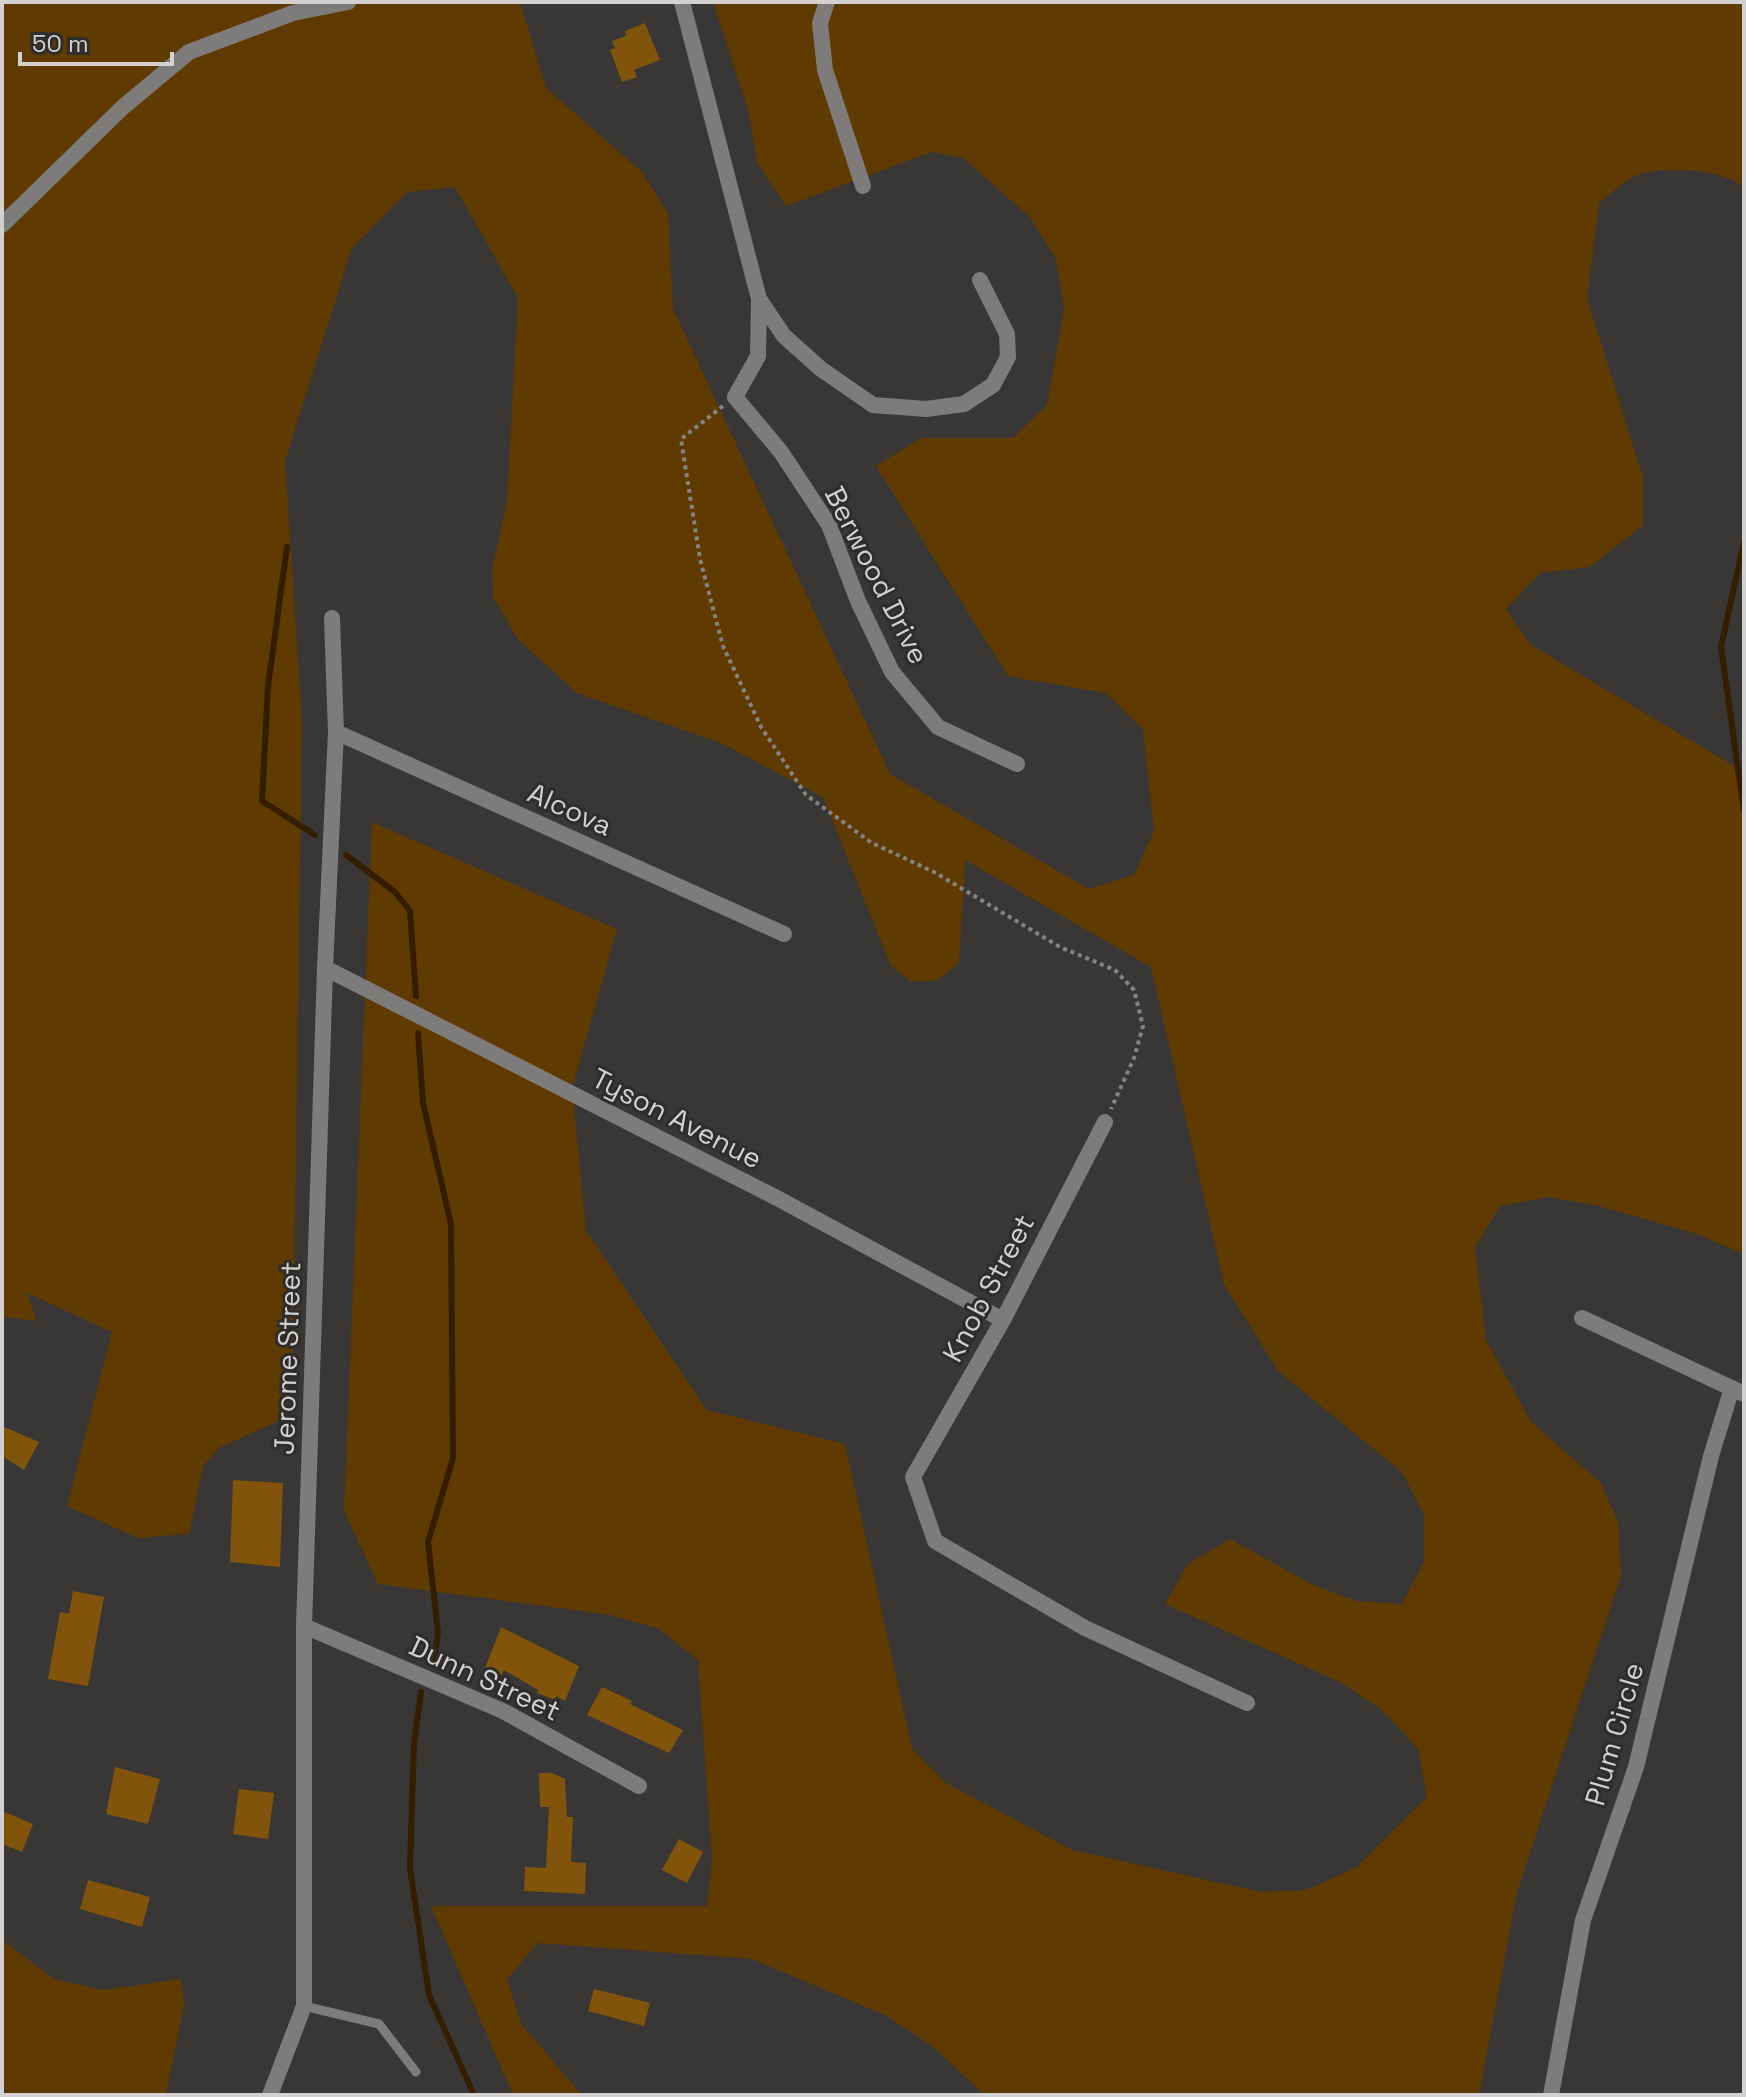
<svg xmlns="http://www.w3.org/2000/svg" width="1746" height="2097" viewBox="0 0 1746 2097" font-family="'Space Grotesk',sans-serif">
  <rect width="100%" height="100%" fill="#393735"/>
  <path fill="#5f3b02" d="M 2,2 L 520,2 L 546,88 L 642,172 L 668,214 L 673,309 L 890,774 L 1089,889 L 1134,875 L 1154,831 L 1143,729 L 1106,693 L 1008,676 L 876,466 L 921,438 L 1013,438 L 1047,405 L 1064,309 L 1056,259 L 1030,217 L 963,158 L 932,152 L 786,206 L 757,163 L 749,113 L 713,2 L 1744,2 L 1744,188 C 1722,168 1668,167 1640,174 C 1626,178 1611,194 1599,203 L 1587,298 L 1643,478 L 1643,525 L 1590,567 L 1540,573 L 1506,609 L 1531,645 L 1744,772 L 1744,1254 L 1697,1234 L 1599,1206 L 1548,1197 L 1500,1206 L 1475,1248 L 1486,1340 L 1531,1422 L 1601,1483 L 1618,1522 L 1621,1576 L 1517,1892 L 1479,2095 L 985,2095 L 932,2046 L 887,2016 L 752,1959 L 538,1943 L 507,1979 L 521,2024 L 582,2095 L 513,2095 L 431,1906 L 707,1906 L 712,1859 L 698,1660 L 659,1629 L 611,1615 L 378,1584 L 344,1511 L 372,822 L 617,929 L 572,1088 L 586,1231 L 707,1410 L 845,1444 L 912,1749 L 946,1783 L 1072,1850 L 1261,1892 L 1306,1890 L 1357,1867 L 1427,1797 L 1418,1749 L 1382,1710 L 1340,1682 L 1165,1604 L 1188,1564 L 1230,1539 L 1311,1584 L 1356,1601 L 1402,1604 L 1424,1562 L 1424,1514 L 1402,1472 L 1278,1371 L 1224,1284 L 1151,967 L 965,860 L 959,963 L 938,980 L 911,982 L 891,966 L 823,797 L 721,743 L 577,693 L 518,639 L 493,597 L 492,571 L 507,500 L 518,298 L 455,187 L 407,192 L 352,248 L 285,461 L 302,721 L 293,1361 L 285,1418 L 219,1448 L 203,1466 L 189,1534 L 138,1538 L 67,1506 L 112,1332 L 27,1293 L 37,1321 L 2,1317 Z
    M 2,1940 L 54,1979 L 103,1990 L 181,1979 L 184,2004 L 166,2095 L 8,2095 L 2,2082 Z"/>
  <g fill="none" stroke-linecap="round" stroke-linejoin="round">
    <path stroke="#351e00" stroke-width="6" d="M 1744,542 L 1721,647 L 1744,811
      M 287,547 L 268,686 L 262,801 L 315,835
      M 346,855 L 395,892 L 410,911 L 416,996
      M 418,1033 L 423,1103 L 451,1224 L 453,1458 L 428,1542 L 438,1633 L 434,1661
      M 421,1692 L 414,1744 L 410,1868 L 429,1995 L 474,2095"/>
  </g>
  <path fill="#81530b" d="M 645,23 L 660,60 L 634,70 L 637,77 L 622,82 L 610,50 L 615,48 L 612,41 L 626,36 L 625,31 Z
    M 2,1426 L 39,1442 L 24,1470 L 2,1456 Z
    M 233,1480 L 283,1483 L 280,1567 L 230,1562 Z
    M 73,1591 L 104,1597 L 88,1686 L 48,1679 L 60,1612 L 69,1614 Z
    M 501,1627 L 579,1666 L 565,1701 L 556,1696 L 555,1700 L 537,1693 L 538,1690 L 504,1670 L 502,1675 L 485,1668 Z
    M 602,1687 L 632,1701 L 630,1704 L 683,1730 L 669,1753 L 587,1715 Z
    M 115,1767 L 160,1779 L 148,1824 L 106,1814 Z
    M 539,1773 L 552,1773 L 565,1779 L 567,1817 L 573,1817 L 571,1862 L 586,1863 L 585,1894 L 524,1891 L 525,1867 L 546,1868 L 549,1807 L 540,1807 Z
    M 239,1789 L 274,1793 L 268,1839 L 233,1834 Z
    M 2,1811 L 33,1824 L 22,1852 L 2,1844 Z
    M 679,1839 L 703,1852 L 687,1883 L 662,1870 Z
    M 88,1880 L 150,1897 L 142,1927 L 80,1909 Z
    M 594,1989 L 650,2003 L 644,2026 L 588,2011 Z"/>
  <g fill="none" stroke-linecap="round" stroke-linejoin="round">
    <path stroke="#868483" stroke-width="4" stroke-dasharray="4 4" stroke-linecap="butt" d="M 723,406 L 681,439 L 700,559 L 723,646 L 761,727 L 806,795 L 872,843 L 934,872 L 1060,947 L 1115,970 L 1134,990 L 1143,1026 L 1134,1058 L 1111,1109"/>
    <path stroke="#7d7c7b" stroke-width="9" d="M 304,2006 L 379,2024 L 416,2072"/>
    <path stroke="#7d7c7b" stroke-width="16" d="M 682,2 L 759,299 L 758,356 L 735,397 L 781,452 L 829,525 L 858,601 L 892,672 L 938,727 L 1017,764
      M 827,2 L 820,23 L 825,70 L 863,186
      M 2,225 L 123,107 L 189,52 L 293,13 L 348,2
      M 759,299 L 784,336 L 821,369 L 873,405 L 926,409 L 964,404 L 993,385 L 1008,357 L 1007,334 L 980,280
      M 336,732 L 784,934
      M 325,968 L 777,1198 L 1003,1320
      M 1105,1122 L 1003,1320 L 913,1477 L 935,1541 L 1085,1628 L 1247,1703
      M 1582,1318 L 1744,1394
      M 304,1626 L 503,1711 L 639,1786
      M 270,2095 L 304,2006 L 304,1626 L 325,968 L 336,732 L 332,618
      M 1551,2095 L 1583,1920 L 1636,1767 L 1711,1456 L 1732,1388"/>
  </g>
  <g text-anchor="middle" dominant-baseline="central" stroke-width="6" stroke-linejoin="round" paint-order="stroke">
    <g font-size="28" fill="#d2d1d0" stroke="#2f2d2b">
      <text transform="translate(877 575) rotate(63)">Berwood Drive</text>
      <text transform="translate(570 809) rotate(24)">Alcova</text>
      <text transform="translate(677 1118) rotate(27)">Tyson Avenue</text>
      <text transform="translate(988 1288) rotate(-62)">Knob Street</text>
      <text transform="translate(287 1358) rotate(-88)">Jerome Street</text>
      <text transform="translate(485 1678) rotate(25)">Dunn Street</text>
      <text transform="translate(1614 1734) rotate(-74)">Plum Circle</text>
    </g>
  </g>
  <rect width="1746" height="2097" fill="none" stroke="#d2d1d0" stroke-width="8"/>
  <path d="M20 52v12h152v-12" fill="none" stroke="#d2d1d0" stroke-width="4"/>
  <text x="32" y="52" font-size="24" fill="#d2d1d0" stroke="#2f2d2b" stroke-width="6" paint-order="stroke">50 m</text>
</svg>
